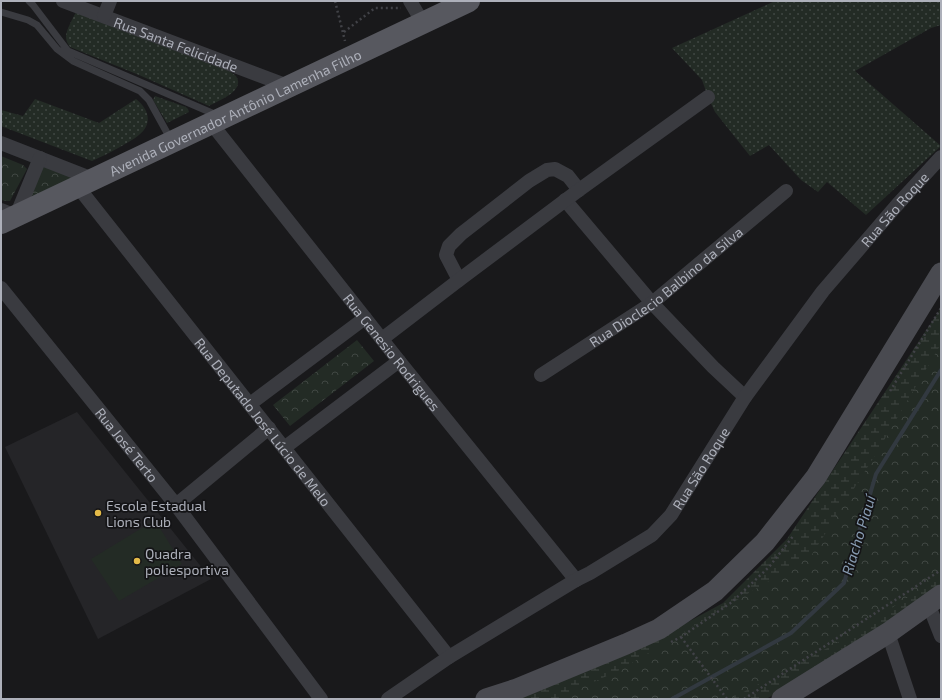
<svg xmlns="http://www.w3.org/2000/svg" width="942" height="700" viewBox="0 0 942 700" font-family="'Exo 2',sans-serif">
  <defs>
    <pattern id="grass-dots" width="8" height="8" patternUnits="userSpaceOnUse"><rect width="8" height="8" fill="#232b25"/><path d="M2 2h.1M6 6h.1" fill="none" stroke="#404743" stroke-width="1.8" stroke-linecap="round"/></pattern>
    <pattern id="wetland-marsh" width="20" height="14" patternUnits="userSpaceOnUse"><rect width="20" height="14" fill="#232b25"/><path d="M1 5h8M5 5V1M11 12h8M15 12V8" fill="none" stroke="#404743"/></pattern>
    <pattern id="park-crowns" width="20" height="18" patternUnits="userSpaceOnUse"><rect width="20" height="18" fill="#232b25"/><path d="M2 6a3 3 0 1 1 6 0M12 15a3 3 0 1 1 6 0" fill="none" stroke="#404743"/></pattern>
  </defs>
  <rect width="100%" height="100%" fill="#19191b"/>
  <path fill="#252528" d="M 77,412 L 211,579 L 98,639 L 5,447 Z"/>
  <path fill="url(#grass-dots)" d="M 775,1 L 941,1 L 941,25 L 931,28 L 855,71 L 941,146 L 866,215 L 827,182 L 818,192 L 801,180 L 769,145 L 750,156 L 715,112 L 708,97 L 702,80 L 672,48 Z
    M 76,12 L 228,70 C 230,72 234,74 236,76 C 246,91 218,101 209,106 L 139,75 L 70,47 C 68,44 66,41 66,37 C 66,30 73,18 76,12 Z
    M 155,96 L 186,107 L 188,109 L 189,112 L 167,123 L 153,100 Z
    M 35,99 L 99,123 L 136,99 C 149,109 153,124 139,135 C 133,140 126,143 120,147 C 111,152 101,157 92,161 L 1,126 L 1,110 L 23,116 Z"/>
  <path fill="url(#wetland-marsh)" d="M 941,308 L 941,600 L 874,640 L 766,699 L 502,699 L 631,653 L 723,603 L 787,539 Z"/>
  <path fill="url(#park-crowns)" d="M 1,156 L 23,165 L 27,169 L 10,201 L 5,201 L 1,200 Z
    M 40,158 L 93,179 L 16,216 Z
    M 357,340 L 374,361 L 290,426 L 273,405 Z
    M 941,344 L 941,576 L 837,643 L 730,699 L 556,699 L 620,670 L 811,556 L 874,457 Z"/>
  <path fill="#232b25" d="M 155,520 L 182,564 L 119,601 L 91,559 Z"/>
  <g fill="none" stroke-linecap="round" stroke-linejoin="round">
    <path stroke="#323940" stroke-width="4" d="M 672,699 L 791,633 L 844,583 L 876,474 L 941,370"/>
    <path stroke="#414247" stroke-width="2.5" stroke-dasharray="2 3" stroke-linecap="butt" d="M 335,1 L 345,41
      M 344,32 L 375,8 L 401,8
      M 890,391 L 941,308
      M 681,637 L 727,699
      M 671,642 L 681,637 L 732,602 L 769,567 L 794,535
      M 744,699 L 941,570"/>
    <path stroke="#3a3b40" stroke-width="7" d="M 29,1 L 33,5 L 68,51 L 219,116
      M 1,12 L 28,20 L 37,25 L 57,49 L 73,61 L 140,91 L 149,100 L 171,140"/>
    <g stroke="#3a3b40" stroke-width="14">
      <path id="s1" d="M 63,1 L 288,86"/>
      <path d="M 410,1 L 423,23"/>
      <path d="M 104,16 L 110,1"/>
      <path id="s2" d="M 211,123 L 399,361 L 576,580"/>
      <path d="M 1,143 L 93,179"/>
      <path id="s3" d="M 78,187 L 449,657"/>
      <path d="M 565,200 L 652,303 L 713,367 L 745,397"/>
      <path d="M 1,210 L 16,216 L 40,158"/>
      <path d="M 459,280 L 446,255 L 449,246 L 461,234 L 529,181 L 547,170 L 555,169 L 568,176 L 579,190"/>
      <path id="s4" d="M 1,288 L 176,505 L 321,699"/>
      <path d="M 382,339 L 459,280 L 579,190 L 708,97"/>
      <path id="s5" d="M 541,375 L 652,303 L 786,191"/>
      <path d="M 250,404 L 365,318"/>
      <path d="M 284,448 L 399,361"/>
      <path d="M 176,505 L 269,428"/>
      <path d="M 928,603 L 941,636"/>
      <path d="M 888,633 L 910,699"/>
      <path id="s6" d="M 388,699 L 449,657 L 576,580 L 590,573 L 652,535 L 671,515 L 745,397 L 823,291 L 897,205 L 941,157"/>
    </g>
    <path stroke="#494a50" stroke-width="21" d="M 486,699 L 517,689 L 626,644 L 659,629 L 715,591 L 765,542 L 816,477 L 941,273
      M 782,699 L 888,633 L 941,595"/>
    <path stroke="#57585f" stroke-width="22" id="s7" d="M 1,223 L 469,1"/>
  </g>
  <g fill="#e4ba48" stroke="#141416" stroke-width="1.5">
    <circle cx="98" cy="513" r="4"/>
    <circle cx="137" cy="561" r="4"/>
  </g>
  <g text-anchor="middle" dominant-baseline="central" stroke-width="3.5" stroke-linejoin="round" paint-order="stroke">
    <g font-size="14" fill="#adb0ba" stroke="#141416">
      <text stroke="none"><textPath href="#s1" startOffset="121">Rua Santa Felicidade</textPath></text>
      <text stroke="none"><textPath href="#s7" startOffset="259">Avenida Governador Antônio Lamenha Filho</textPath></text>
      <text stroke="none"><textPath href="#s6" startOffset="718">Rua São Roque</textPath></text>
      <text stroke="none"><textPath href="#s5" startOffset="153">Rua Dioclecio Balbino da Silva</textPath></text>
      <text stroke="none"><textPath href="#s2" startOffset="292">Rua Genesio Rodrigues</textPath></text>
      <text stroke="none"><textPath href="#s3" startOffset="299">Rua Deputado José Lúcio de Melo</textPath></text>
      <text stroke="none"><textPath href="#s4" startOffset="201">Rua José Terto</textPath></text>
      <text stroke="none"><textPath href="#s6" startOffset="394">Rua São Roque</textPath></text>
    </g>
    <g font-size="14" fill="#adb0ba" stroke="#141416" text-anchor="start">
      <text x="106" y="505">Escola Estadual<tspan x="106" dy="16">Lions Club</tspan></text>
      <text x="145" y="553">Quadra<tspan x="145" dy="16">poliesportiva</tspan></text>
    </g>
    <g font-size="15" font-style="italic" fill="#879bb1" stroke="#141416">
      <text transform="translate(858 535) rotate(-73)">Riacho Piauí</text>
    </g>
  </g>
  <rect width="942" height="700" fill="none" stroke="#adb0ba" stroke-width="4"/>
</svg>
